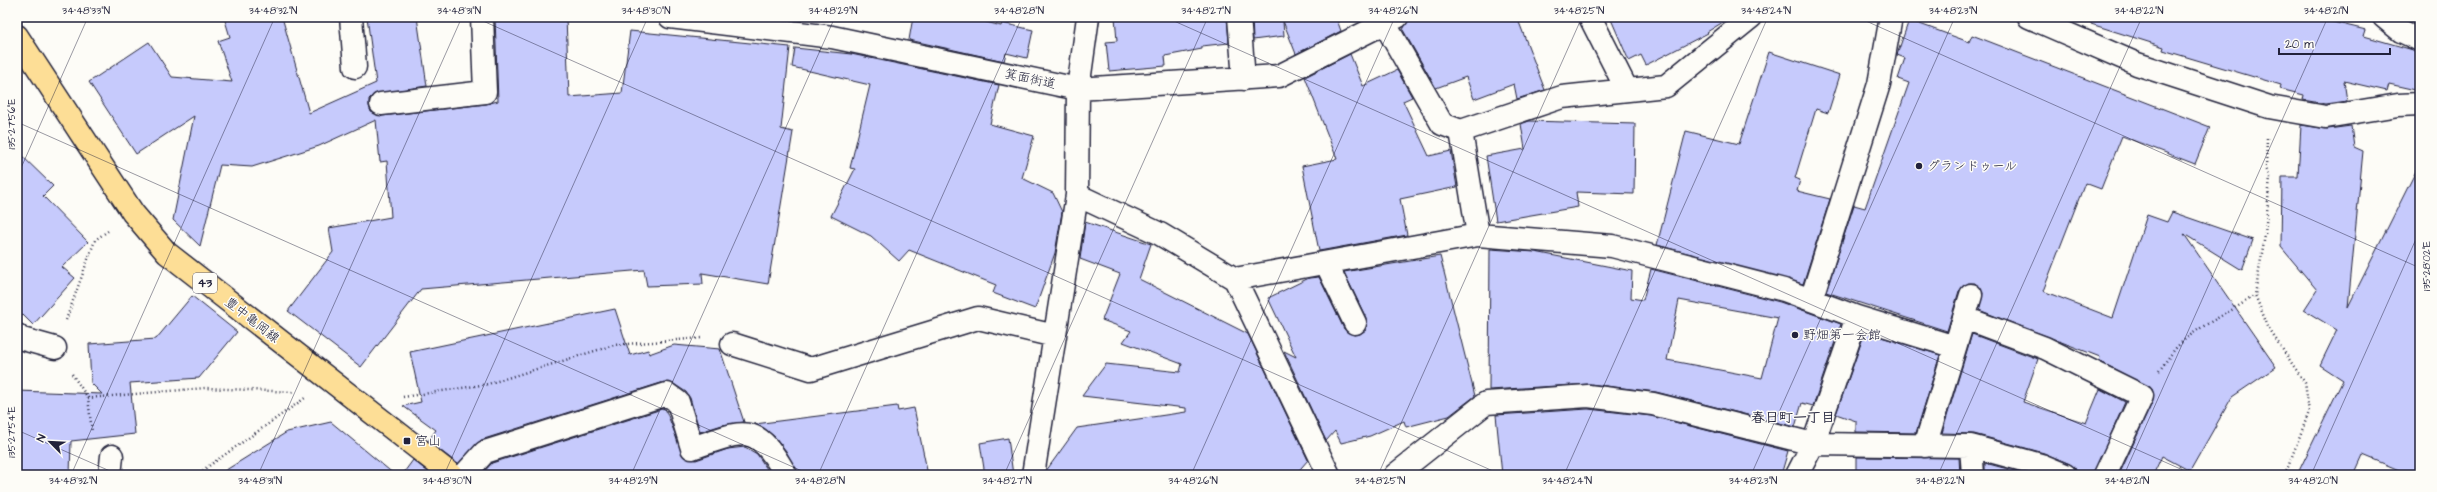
<svg xmlns="http://www.w3.org/2000/svg" width="2437" height="492" viewBox="0 0 2437 492" font-family="'Architects Daughter','Klee One',sans-serif">
  <rect width="100%" height="100%" fill="#fdfcf7"/>
  <filter id="ink" filterUnits="userSpaceOnUse"><feTurbulence type="fractalNoise" baseFrequency=".025" numOctaves="2"/><feDisplacementMap in="SourceGraphic" scale="8" xChannelSelector="R" yChannelSelector="G"/><feConvolveMatrix kernelMatrix="1 2 1 2 8 2 1 2 1" color-interpolation-filters="sRGB"/></filter>
  <g filter="url(#ink)">
    <path fill="#c6cafc" stroke="#22223b" fill-rule="evenodd" d="M 224,17 L 282,17 L 309,113 L 376,83 L 367,17 L 417,17 L 427,86 L 374,94 L 369,99 L 369,106 L 371,112 L 382,116 L 486,104 L 498,101 L 495,17 L 566,17 L 569,97 L 622,93 L 630,31 L 790,47 L 781,129 L 793,132 L 768,284 L 702,273 L 703,284 L 647,286 L 644,270 L 421,289 L 361,367 L 288,311 L 333,252 L 329,228 L 391,217 L 387,161 L 380,162 L 376,120 L 319,146 L 252,167 L 220,165 L 200,246 L 173,220 L 194,116 L 136,154 L 89,82 L 149,42 L 172,77 L 232,82 L 218,41 L 230,37 Z
      M 913,17 L 968,17 L 1001,26 L 1002,23 L 1033,30 L 1027,58 L 1006,53 L 1004,61 L 909,40 Z
      M 1115,17 L 1227,17 L 1229,43 L 1202,46 L 1202,49 L 1165,56 L 1166,66 L 1109,71 L 1106,42 L 1117,41 Z
      M 1252,17 L 1336,17 L 1341,31 L 1296,54 L 1283,21 L 1284,36 L 1253,40 Z
      M 1409,17 L 1517,17 L 1545,90 L 1517,99 L 1514,84 L 1474,99 L 1466,77 L 1436,88 L 1403,30 Z
      M 1610,17 L 1731,17 L 1707,32 L 1708,33 L 1646,65 L 1641,55 L 1629,61 Z
      M 2092,17 L 2330,17 L 2329,21 L 2366,30 L 2364,36 L 2420,52 L 2420,91 L 2389,84 L 2387,91 L 2344,81 L 2347,101 L 2326,104 L 2303,100 L 2304,95 L 2280,89 L 2281,85 L 2163,50 L 2164,47 L 2091,24 Z
      M 1909,20 L 1969,42 L 1972,35 L 2210,127 L 2195,164 L 2122,136 L 2101,189 L 2085,183 L 2043,291 L 2113,318 L 2147,215 L 2167,222 L 2172,212 L 2253,240 L 2242,270 L 2184,234 L 2276,367 L 2232,397 L 2190,471 L 2162,456 L 2153,475 L 2119,475 L 2153,401 L 2152,389 L 2099,361 L 2100,357 L 1979,310 L 1983,293 L 1975,283 L 1968,283 L 1959,291 L 1947,331 L 1826,292 L 1854,205 L 1865,208 L 1909,83 L 1898,79 L 1905,58 L 1897,55 Z
      M 795,48 L 851,54 L 999,85 L 990,124 L 1034,136 L 1022,178 L 1053,193 L 1062,212 L 1055,253 L 1035,309 L 993,293 L 996,285 L 909,250 L 899,261 L 871,236 L 831,216 L 855,169 L 850,168 L 870,85 L 792,67 Z
      M 1769,52 L 1840,75 L 1828,113 L 1816,109 L 1795,178 L 1800,180 L 1797,191 L 1830,199 L 1803,284 L 1657,245 L 1686,131 L 1739,144 Z
      M 1350,54 L 1363,86 L 1397,70 L 1412,97 L 1403,101 L 1429,156 L 1451,151 L 1457,187 L 1400,199 L 1407,235 L 1319,251 L 1302,166 L 1337,159 L 1305,77 Z
      M 1529,121 L 1635,124 L 1634,194 L 1576,192 L 1578,207 L 1496,221 L 1486,156 L 1525,149 L 1521,124 Z
      M 2301,125 L 2328,129 L 2351,126 L 2354,147 L 2363,151 L 2348,307 L 2420,163 L 2420,475 L 2411,475 L 2363,455 L 2354,475 L 2297,475 L 2343,380 L 2320,365 L 2337,330 L 2304,310 L 2317,290 L 2281,247 L 2282,177 L 2298,177 Z
      M 17,151 L 53,186 L 43,196 L 88,242 L 62,267 L 75,278 L 33,325 L 17,309 Z
      M 1085,222 L 1151,244 L 1139,279 L 1248,334 L 1308,460 L 1295,475 L 1046,475 L 1046,471 L 1077,428 L 1186,412 L 1186,408 L 1082,396 L 1106,364 L 1180,372 L 1182,364 L 1123,342 L 1131,331 L 1102,320 L 1120,274 L 1080,259 Z
      M 1490,249 L 1535,252 L 1632,271 L 1631,298 L 1643,300 L 1651,269 L 1780,302 L 1841,324 L 1813,406 L 1802,403 L 1795,427 L 1656,392 L 1590,384 L 1489,390 ZM 1679,300 L 1778,318 L 1762,378 L 1667,360 Z
      M 1440,256 L 1475,396 L 1449,416 L 1406,427 L 1404,421 L 1370,436 L 1341,443 L 1335,431 L 1326,441 L 1284,351 L 1296,357 L 1268,298 L 1309,278 L 1319,277 L 1344,329 L 1354,335 L 1360,334 L 1366,330 L 1366,318 L 1344,272 Z
      M 192,296 L 237,332 L 199,378 L 130,383 L 135,434 L 71,441 L 70,475 L 17,475 L 17,391 L 102,394 L 91,383 L 89,344 L 156,339 Z
      M 615,309 L 630,355 L 648,350 L 649,354 L 674,345 L 720,349 L 744,422 L 722,425 L 700,432 L 690,398 L 686,392 L 674,384 L 664,382 L 481,440 L 458,464 L 428,441 L 436,430 L 403,406 L 421,402 L 410,352 Z
      M 1865,332 L 1940,355 L 1916,433 L 1856,432 L 1856,421 L 1836,414 Z
      M 1972,334 L 2038,359 L 2023,402 L 2086,423 L 2100,389 L 2125,402 L 2093,475 L 2077,475 L 2075,468 L 2070,464 L 2044,453 L 1974,434 L 1942,433 Z
      M 897,406 L 898,411 L 914,408 L 928,475 L 798,475 L 786,451 L 775,437 L 764,428 L 755,424 Z
      M 665,408 L 684,457 L 696,460 L 728,449 L 745,447 L 757,454 L 771,475 L 481,475 L 492,463 Z
      M 1588,409 L 1651,416 L 1788,451 L 1781,475 L 1502,475 L 1496,415 Z
      M 331,422 L 395,475 L 218,475 L 287,432 Z
      M 1008,438 L 1013,475 L 985,475 L 980,443 Z
      M 1856,457 L 1959,458 L 1960,475 L 1856,475 Z
      M 413,460 L 432,475 L 402,475 Z
      M 1985,463 L 2030,475 L 1985,475 Z"/>
    <g fill="none" stroke-linecap="round" stroke-linejoin="round">
      <defs>
        <path id="minor" d="M 351,17 L 355,67
          M 670,17 L 832,37 L 1078,89 L 1279,76 L 1397,17
          M 1239,17 L 1244,79
          M 1381,17 L 1442,124 L 1461,131 L 1478,235
          M 1590,17 L 1627,90
          M 2029,17 L 2137,64 L 2269,107 L 2326,117 L 2398,105 L 2420,104
          M 2384,17 L 2401,31 L 2420,40
          M 381,104 L 485,92 L 482,17
          M 1461,131 L 1562,97 L 1666,86 L 1751,17
          M 1077,195 L 1160,234 L 1235,279 L 1329,475
          M 1326,263 L 1355,323
          M 1235,279 L 1478,235 L 1612,246 L 1784,290 L 1857,317 L 1955,347
          M 1811,300 L 1879,84 L 1891,17
          M 1965,318 L 2045,348 L 2142,396 L 2105,475
          M 17,335 L 19,338 L 55,348
          M 732,344 L 811,369 L 978,318 L 1055,336
          M 1925,446 L 1971,295
          M 1971,446 L 1973,475
          M 110,475 L 112,456
          M 464,475 L 485,452 L 667,394 L 678,402 L 692,448 C 745,431 755,420 786,475
          M 1033,475 L 1077,195 L 1078,89 L 1088,17
          M 1395,475 L 1486,403 L 1588,396 L 1653,404 L 1813,444 L 1971,446 L 2041,465 L 2065,475
          M 1797,475 L 1813,444 L 1857,317"/>
        <path id="major" d="M 17,36 L 133,213 L 167,253 L 452,475"/>
      </defs>
      <use href="#minor" stroke="#22223b" stroke-width="25"/>
      <use href="#major" stroke="#22223b" stroke-width="25"/>
      <path stroke="#22223b" stroke-width="2.5" stroke-dasharray="1 3" stroke-linecap="butt" d="M 2267,138 L 2266,168 L 2270,178 L 2265,235 L 2255,295 L 2269,329 L 2305,383 L 2309,412 L 2285,475
        M 66,320 L 95,240 L 108,231
        M 2159,371 C 2165,363 2170,355 2176,348 C 2196,326 2231,313 2255,295
        M 72,374 L 88,398 L 92,432
        M 403,397 L 488,384 L 614,345 L 702,338
        M 88,398 L 205,388 L 294,392
        M 196,475 L 305,398"/>
      <use href="#minor" stroke="#fdfcf7" stroke-width="22"/>
      <use href="#major" stroke="#fdde96" stroke-width="22"/>
    </g>
  </g>
  <path fill="none" stroke="#22223b" stroke-width="1" stroke-opacity="0.45" d="M 474,17 L 1502,475M 1165,17 L 2194,475M 1857,17 L 2420,268M 17,122 L 811,475M 17,177 L 88,17M 17,430 L 119,475M 71,475 L 275,17M 258,475 L 462,17M 444,475 L 648,17M 631,475 L 835,17M 818,475 L 1022,17M 1004,475 L 1208,17M 1191,475 L 1395,17M 1378,475 L 1582,17M 1564,475 L 1768,17M 1751,475 L 1955,17M 1938,475 L 2142,17M 2124,475 L 2328,17M 2311,475 L 2420,230"/>
  <g fill="#22223b" stroke="#fdfcf7" stroke-width="1.5">
    <circle cx="1919" cy="166" r="4"/>
    <circle cx="1795" cy="335" r="4"/>
    <rect x="403" y="437" width="8" height="8" rx="2"/>
  </g>
  <g text-anchor="middle" dominant-baseline="central" stroke-width="3" stroke-linejoin="round" paint-order="stroke">
    <rect fill="#fdfcf7" stroke="#646373" stroke-width="1" x="193" y="273" width="24" height="20" rx="3"/>
    <g font-size="12" font-weight="bold" fill="#22223b">
      <text x="205" y="283">43</text>
    </g>
    <g font-size="13" fill="#22223b" stroke="#fdfcf7">
      <text transform="translate(1030 79) rotate(12)">箕面街道</text>
      <text transform="translate(252 320) rotate(38)">豊中亀岡線</text>
    </g>
    <g font-size="13" fill="#22223b" stroke="#fdfcf7" text-anchor="start">
      <text x="1927" y="166">グランドゥール</text>
      <text x="1803" y="335">野畑第一会館</text>
      <text x="415" y="441">宮山</text>
    </g>
    <g font-size="14" font-weight="bold" fill="#22223b" stroke="#fdfcf7">
      <text x="1793" y="418">春日町一丁目</text>
    </g>
  </g>
  <rect width="2437" height="492" fill="none" stroke="#fdfcf7" stroke-width="44"/>
  <g transform="translate(50 442) rotate(294)" stroke="#fdfcf7" stroke-width="3" paint-order="stroke">
  <path d="M0-3L7 15L0 10L-7 15Z" fill="#22223b"/>
  <text y="-6" font-size="11" font-weight="bold" text-anchor="middle" fill="#22223b">N</text>
  </g>
  <path d="M2279 48v6h111v-6" fill="none" stroke="#22223b" stroke-width="2"/>
  <text x="2285" y="48" font-size="12" fill="#22223b" stroke="#fdfcf7" stroke-width="3" paint-order="stroke">20 m</text>
  <rect x="22" y="22" width="2393" height="448" fill="none" stroke="#22223b" stroke-width="1.5"/>
  <g font-size="10" text-anchor="middle" fill="#22223b">
    <text x="86" y="14">34°48'33"N</text>
    <text x="273" y="14">34°48'32"N</text>
    <text x="459" y="14">34°48'31"N</text>
    <text x="646" y="14">34°48'30"N</text>
    <text x="833" y="14">34°48'29"N</text>
    <text x="1019" y="14">34°48'28"N</text>
    <text x="1206" y="14">34°48'27"N</text>
    <text x="1393" y="14">34°48'26"N</text>
    <text x="1579" y="14">34°48'25"N</text>
    <text x="1766" y="14">34°48'24"N</text>
    <text x="1953" y="14">34°48'23"N</text>
    <text x="2139" y="14">34°48'22"N</text>
    <text x="2326" y="14">34°48'21"N</text>
    <text transform="translate(11 124) rotate(-90)" y="4">135°27'56"E</text>
    <text transform="translate(2426 266) rotate(-90)" y="4">135°28'02"E</text>
    <text transform="translate(11 432) rotate(-90)" y="4">135°27'54"E</text>
    <text x="73" y="484">34°48'32"N</text>
    <text x="260" y="484">34°48'31"N</text>
    <text x="447" y="484">34°48'30"N</text>
    <text x="633" y="484">34°48'29"N</text>
    <text x="820" y="484">34°48'28"N</text>
    <text x="1007" y="484">34°48'27"N</text>
    <text x="1193" y="484">34°48'26"N</text>
    <text x="1380" y="484">34°48'25"N</text>
    <text x="1567" y="484">34°48'24"N</text>
    <text x="1753" y="484">34°48'23"N</text>
    <text x="1940" y="484">34°48'22"N</text>
    <text x="2127" y="484">34°48'21"N</text>
    <text x="2313" y="484">34°48'20"N</text>
  </g>
</svg>
